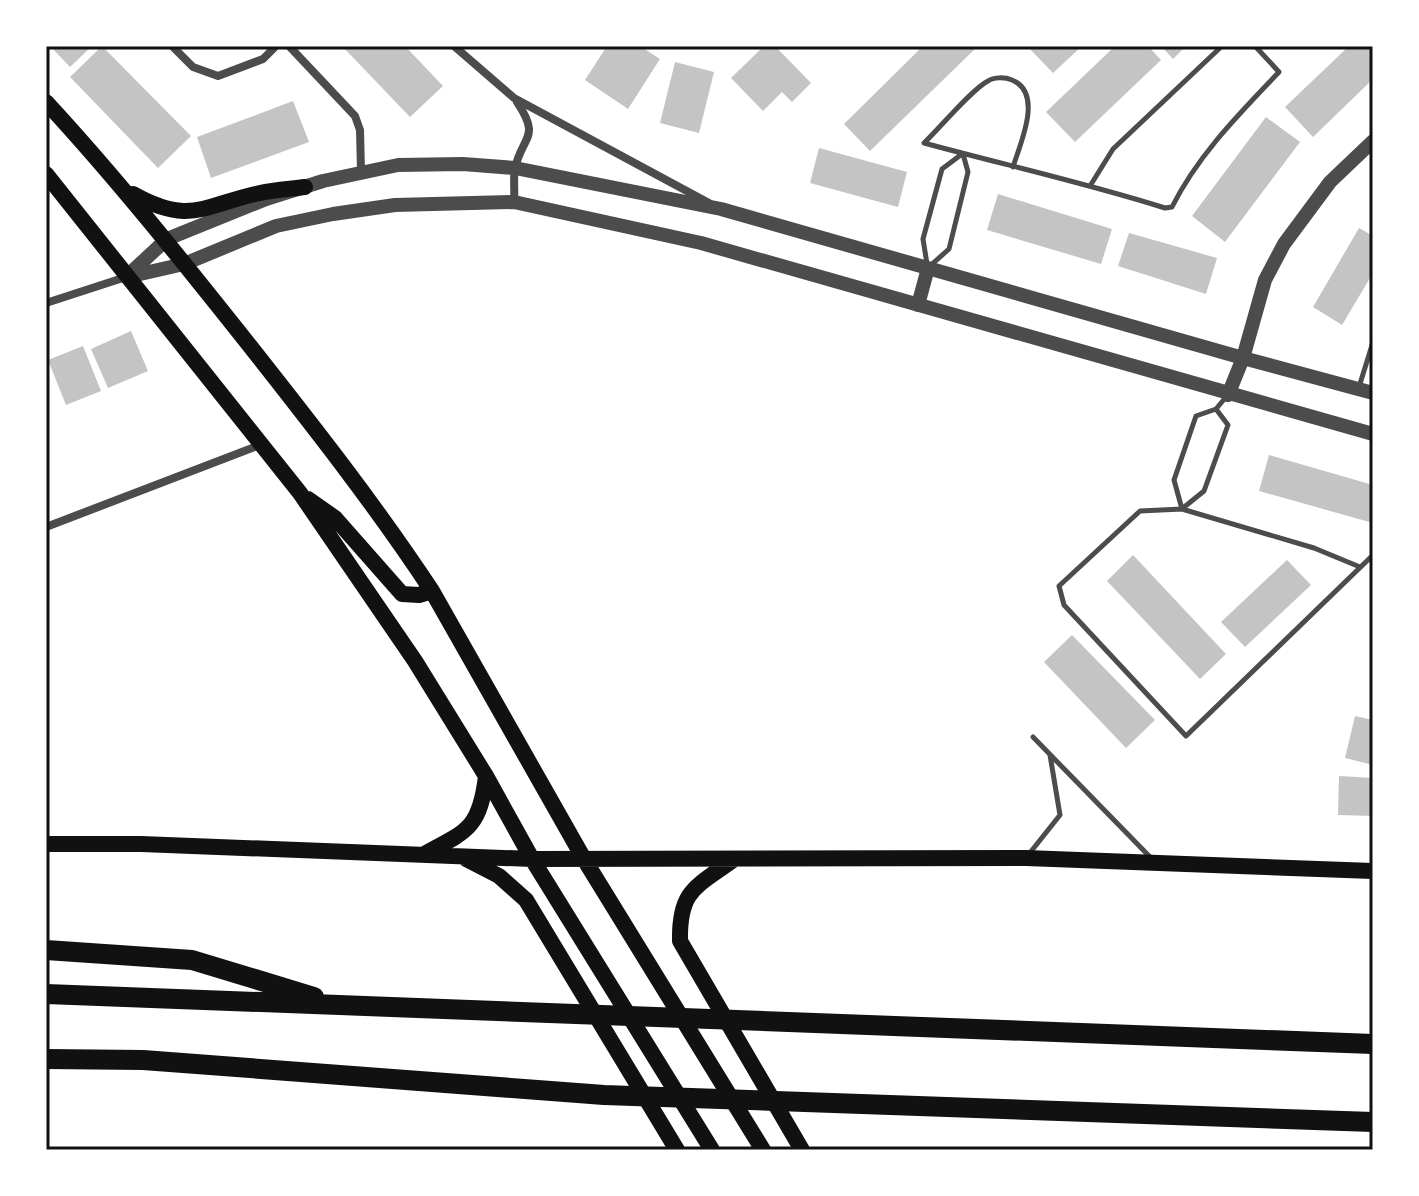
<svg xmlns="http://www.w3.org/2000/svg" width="1419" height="1196" viewBox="0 0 1419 1196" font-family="'Times New Roman',serif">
  <rect width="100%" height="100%" fill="#fff"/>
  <path fill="#c4c4c4" d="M 50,46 L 92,46 L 70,67 Z
    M 102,46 L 191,136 L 158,168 L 70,77 Z
    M 342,46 L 405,46 L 443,86 L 410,117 Z
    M 607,46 L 640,46 L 660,59 L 628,109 L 585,80 Z
    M 764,46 L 775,46 L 811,83 L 792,102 L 782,92 L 763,111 L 731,78 Z
    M 923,46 L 978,46 L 870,151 L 844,124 Z
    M 1027,46 L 1082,46 L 1053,73 Z
    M 1115,46 L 1148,46 L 1161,60 L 1075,142 L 1046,112 Z
    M 1161,46 L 1186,46 L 1173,59 Z
    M 1349,46 L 1373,46 L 1373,79 L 1313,137 L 1285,107 Z
    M 675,62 L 714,72 L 699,133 L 660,123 Z
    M 293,101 L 309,142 L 211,178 L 197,137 Z
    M 1266,117 L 1300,142 L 1225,242 L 1192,216 Z
    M 819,148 L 907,172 L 898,207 L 810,183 Z
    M 998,194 L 1112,229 L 1101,264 L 987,230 Z
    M 1359,228 L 1373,236 L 1373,273 L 1342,325 L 1313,307 Z
    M 1129,233 L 1217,258 L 1206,294 L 1118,266 Z
    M 131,331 L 148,371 L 108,388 L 91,349 Z
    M 83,346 L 101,391 L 66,405 L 48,360 Z
    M 1269,455 L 1373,485 L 1373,523 L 1259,491 Z
    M 1133,555 L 1226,654 L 1200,679 L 1107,581 Z
    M 1287,560 L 1311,585 L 1245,647 L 1221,622 Z
    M 1072,635 L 1155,720 L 1126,748 L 1044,662 Z
    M 1355,716 L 1373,720 L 1373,765 L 1345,758 Z
    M 1339,776 L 1373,778 L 1373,816 L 1338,815 Z"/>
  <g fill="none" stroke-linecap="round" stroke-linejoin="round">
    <path stroke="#4c4c4c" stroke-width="5" d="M 1013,167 C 1020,144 1044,93 1012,80 C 1005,77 994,77 988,81 C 972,89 939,129 924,143 C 1005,165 1086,183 1165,208 L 1172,207 C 1198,155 1239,114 1279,72 L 1255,46
      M 1090,186 L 1113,149 L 1222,46
      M 927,264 L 923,239 L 942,169 L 962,154
      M 931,265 L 949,249 L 968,172 L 963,154
      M 1359,387 L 1373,342
      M 1183,508 L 1204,491 L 1228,425 L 1216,409
      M 1182,509 L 1174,480 L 1196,416 L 1216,409 L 1226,397
      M 1360,567 L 1314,548 L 1182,509 L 1140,511 L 1059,586 L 1064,605 L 1186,736 L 1373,555
      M 1033,737 L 1152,859
      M 1029,854 L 1060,815 L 1050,755"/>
    <path stroke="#4c4c4c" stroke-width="8" d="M 172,46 L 193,67 L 218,76 L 263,59 L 276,46
      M 289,46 L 355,116 L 360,130 L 361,171
      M 454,46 L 514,98 L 709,203
      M 514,202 C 515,191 513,178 515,168 C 523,135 541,138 517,102
      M 46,303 L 126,277
      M 46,527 L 260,445"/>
    <path stroke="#4c4c4c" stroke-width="14" d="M 126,277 L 167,239 L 266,199 L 323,181 L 398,165 L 463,164 L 515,168 L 721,209 L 1243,358 L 1373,393
      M 127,277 L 184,264 L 276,226 L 333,214 L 395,205 L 514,202 L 701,243 L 1373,434
      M 918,305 L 928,268
      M 1228,395 L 1243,358 L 1265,280 L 1284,244 L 1330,182 L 1373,141"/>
    <path stroke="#111" stroke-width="16" d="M 46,102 C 118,180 184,263 250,346 C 313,426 376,506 432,591 L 584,859 L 763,1150
      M 46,174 L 300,493 L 415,661 L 486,776 L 532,859 L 712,1150
      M 133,194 C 190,226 204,205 260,193 C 275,190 290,189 305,187
      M 308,499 L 335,518 L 402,594 L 419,595 L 432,591
      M 46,844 L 141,844 L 532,859 L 1026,858 L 1373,871
      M 426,853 C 468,831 480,827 486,776
      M 466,859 L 499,876 L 526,900 L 677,1150
      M 733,860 C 696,887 679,890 680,941 L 802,1150"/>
    <path stroke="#111" stroke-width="20" d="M 46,950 L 192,960 L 314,997
      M 46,994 L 1373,1044
      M 46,1059 L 143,1060 L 604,1095 L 1373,1122"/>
  </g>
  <rect width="1419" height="1196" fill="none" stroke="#ffffff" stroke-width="96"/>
  <rect x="48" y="48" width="1323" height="1100" fill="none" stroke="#111" stroke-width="3"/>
</svg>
